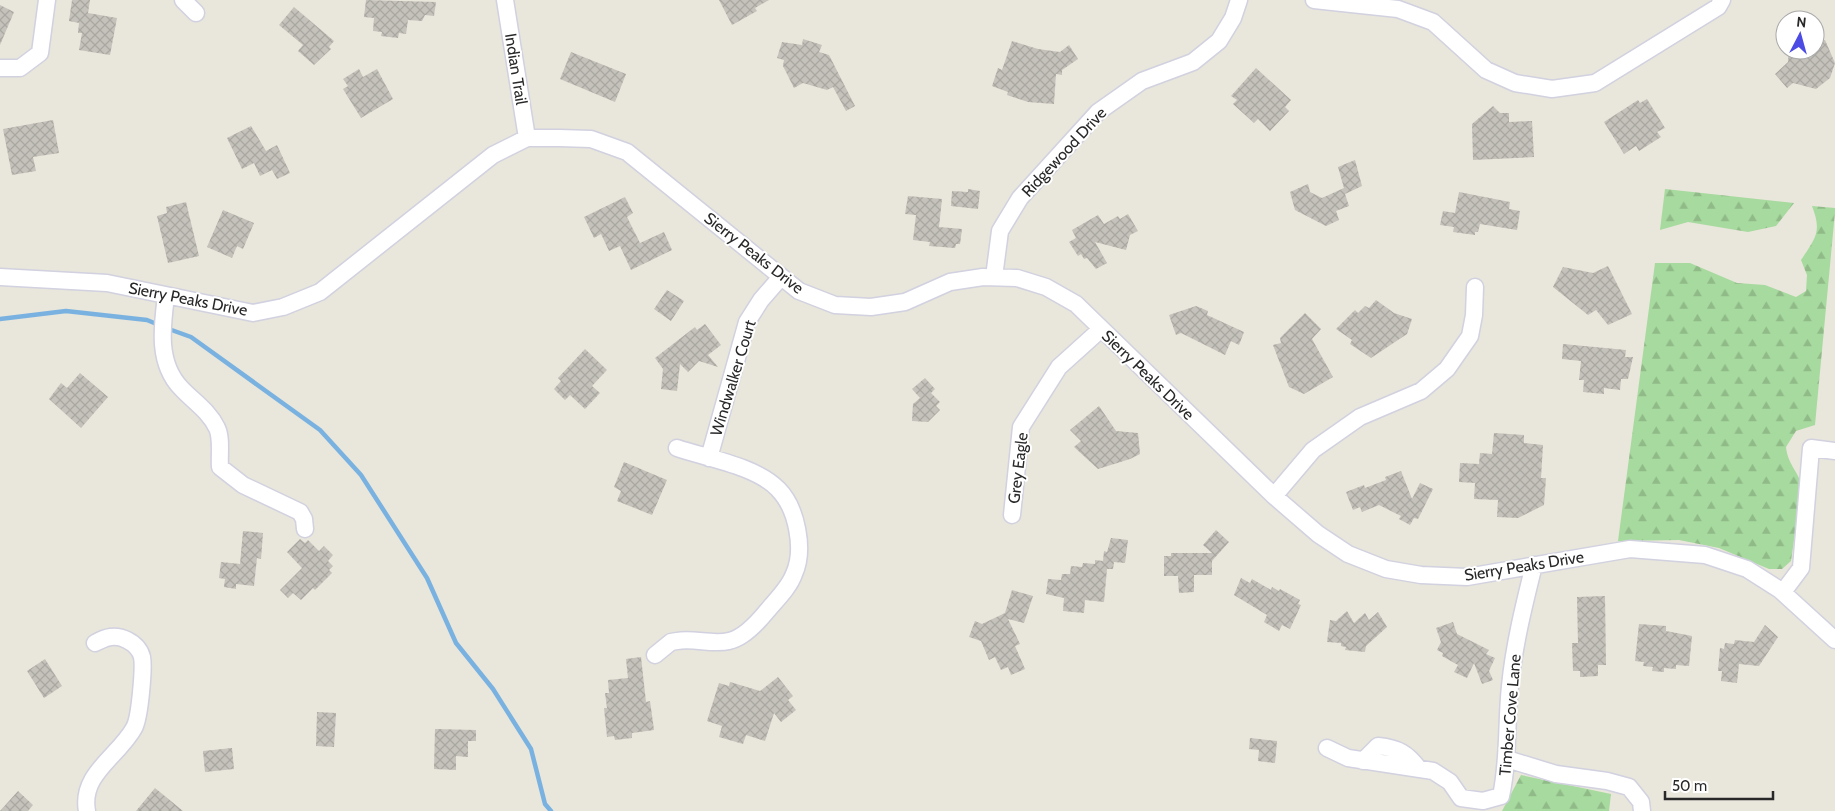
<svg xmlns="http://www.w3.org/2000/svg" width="1835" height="811" viewBox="0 0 1835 811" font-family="Cabin,sans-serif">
  <defs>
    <pattern id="forest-firs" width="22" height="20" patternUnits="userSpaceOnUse" patternTransform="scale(1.25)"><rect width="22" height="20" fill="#a7da9e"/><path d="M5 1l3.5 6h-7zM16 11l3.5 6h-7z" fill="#90bb88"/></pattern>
    <pattern id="building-cross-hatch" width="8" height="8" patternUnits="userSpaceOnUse" patternTransform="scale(1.25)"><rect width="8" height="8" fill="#c5c2bb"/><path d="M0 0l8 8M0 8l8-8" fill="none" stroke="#a9a7a1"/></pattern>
  </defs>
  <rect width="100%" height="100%" fill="#e9e6db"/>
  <path fill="url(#forest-firs)" d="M 1665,189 L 1794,203 L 1776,226 L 1748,232 L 1688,222 L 1660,230 Z
    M 1812,206 L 1835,208 L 1835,212 L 1815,425 L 1796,431 L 1786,447 C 1788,465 1797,469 1802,486 L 1791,561 L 1782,569 L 1769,569 L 1719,548 L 1679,540 L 1618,541 L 1655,263 L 1690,263 L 1737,283 L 1765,285 L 1796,297 L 1806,291 L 1807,275 L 1801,260 C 1816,237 1822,232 1812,206 Z
    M 1521,775 L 1611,794 L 1609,811 L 1502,811 Z"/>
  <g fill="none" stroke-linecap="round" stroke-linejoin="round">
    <path stroke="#79b2e0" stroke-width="4.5" d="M 0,319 L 66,311 L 147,320 L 159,325
      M 166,328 L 191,337 L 320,430 L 361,475 L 427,578 L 456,643 L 493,689 L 531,749 L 545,804 L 551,811"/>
  </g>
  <path fill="url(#building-cross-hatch)" d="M 72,0 L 90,0 L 88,13 L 117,18 L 110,55 L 79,50 L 82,33 L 78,33 L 79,23 L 69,21 Z
    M 366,0 L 436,2 L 434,16 L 425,15 L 422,21 L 408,20 L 406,34 L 399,33 L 398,38 L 381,36 L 382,32 L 373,31 L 374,18 L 364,17 Z
    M 719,0 L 769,0 L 755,8 L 757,11 L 732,25 Z
    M 0,5 L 14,12 L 0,45 Z
    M 294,7 L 334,41 L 329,47 L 331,49 L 314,65 L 298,51 L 303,45 L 279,25 Z
    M 803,39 L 822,45 L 819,52 L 829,55 L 855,106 L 846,111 L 833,87 L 827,90 L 803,83 L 794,88 L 783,66 L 784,60 L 777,58 L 782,42 L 802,45 Z
    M 1815,39 L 1825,40 L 1835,63 L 1830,78 L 1816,89 L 1793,83 L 1787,88 L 1775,74 L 1788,62 L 1789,50 L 1815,50 Z
    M 1012,41 L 1038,49 L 1060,52 L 1069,45 L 1078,59 L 1062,70 L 1062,75 L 1056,74 L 1054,104 L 1028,102 L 1007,95 L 1008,92 L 992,86 L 998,68 L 1002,70 Z
    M 571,52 L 626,74 L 615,102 L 560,79 Z
    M 1256,68 L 1291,100 L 1285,107 L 1289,111 L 1270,131 L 1258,119 L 1254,123 L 1233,104 L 1237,100 L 1231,96 Z
    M 359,69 L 363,77 L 377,69 L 393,99 L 361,118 L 343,89 L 348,86 L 343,79 Z
    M 1647,99 L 1665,128 L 1657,132 L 1661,137 L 1639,151 L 1636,146 L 1624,154 L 1604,122 L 1638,100 L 1640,103 Z
    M 1493,106 L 1500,113 L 1509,113 L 1509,122 L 1532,121 L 1534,157 L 1473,160 L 1472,124 Z
    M 53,120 L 59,153 L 33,157 L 36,171 L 12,175 L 3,129 Z
    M 251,126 L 266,151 L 277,145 L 290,173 L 277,179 L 272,170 L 260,176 L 254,163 L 242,169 L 227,138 Z
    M 1355,160 L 1362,186 L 1345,194 L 1349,206 L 1336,211 L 1339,220 L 1326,226 L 1295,210 L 1290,192 L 1308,184 L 1310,192 L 1322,198 L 1344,188 L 1338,167 Z
    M 968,189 L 980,191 L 978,209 L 951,206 L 952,191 L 968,192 Z
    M 1459,192 L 1510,202 L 1509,209 L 1520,211 L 1517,230 L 1480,224 L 1478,232 L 1475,232 L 1475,235 L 1453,232 L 1454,227 L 1440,225 L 1443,211 L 1455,213 Z
    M 908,196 L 942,199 L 939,227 L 962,229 L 960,244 L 956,244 L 955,248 L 929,246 L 930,242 L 913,240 L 916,215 L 905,214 Z
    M 625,197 L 633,213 L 627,217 L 640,243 L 664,232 L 672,250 L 631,270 L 620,246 L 609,251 L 601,234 L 594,238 L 584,217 Z
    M 186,202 L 199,256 L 168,263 L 157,216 L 167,213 L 166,207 Z
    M 223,210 L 254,223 L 243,249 L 237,246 L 232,258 L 207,247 Z
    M 1128,214 L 1138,231 L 1130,235 L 1126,250 L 1095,242 L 1107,263 L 1096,269 L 1087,258 L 1084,259 L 1081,254 L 1078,256 L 1069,242 L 1076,238 L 1072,230 L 1098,215 L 1104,224 L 1118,216 L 1120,219 Z
    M 1608,266 L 1632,314 L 1608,325 L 1596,310 L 1588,315 L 1553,287 L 1563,267 L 1593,273 Z
    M 667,290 L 684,301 L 671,321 L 654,309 Z
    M 1376,300 L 1394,313 L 1412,319 L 1407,334 L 1371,358 L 1350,344 L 1352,340 L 1336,329 L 1355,310 L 1358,313 L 1365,306 L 1369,308 Z
    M 1196,306 L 1208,311 L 1207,315 L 1244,332 L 1239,345 L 1231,341 L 1225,355 L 1181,333 L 1176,335 L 1169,315 Z
    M 1305,313 L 1321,329 L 1312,339 L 1333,377 L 1304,394 L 1289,387 L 1273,345 L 1281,343 L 1280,338 Z
    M 705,324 L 721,345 L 708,355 L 718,367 L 699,361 L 688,372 L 680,364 L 677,391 L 661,389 L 663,369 L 655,358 L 695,327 L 697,330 Z
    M 1563,344 L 1626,350 L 1625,357 L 1633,357 L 1628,379 L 1621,379 L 1620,390 L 1604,388 L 1604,394 L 1583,392 L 1584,380 L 1579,380 L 1581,361 L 1562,359 Z
    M 585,349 L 607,370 L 592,386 L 600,393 L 585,409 L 570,395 L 565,400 L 554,389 L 561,381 L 558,378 Z
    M 80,373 L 108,397 L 81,428 L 49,399 L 61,383 L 67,388 Z
    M 925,378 L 935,389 L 931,393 L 940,402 L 936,406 L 940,410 L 928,422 L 912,421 L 913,404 L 920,398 L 912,389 Z
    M 1099,406 L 1116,431 L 1138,433 L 1140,454 L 1130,459 L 1098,469 L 1074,447 L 1081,441 L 1070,430 Z
    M 1494,433 L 1524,435 L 1524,443 L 1543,445 L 1541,478 L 1546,478 L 1544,505 L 1518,518 L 1497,517 L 1498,500 L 1474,499 L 1475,483 L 1459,482 L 1460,463 L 1479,464 L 1480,453 L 1492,454 Z
    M 624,462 L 667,480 L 652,515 L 617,501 L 621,491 L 614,487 Z
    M 1401,471 L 1412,499 L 1420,483 L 1433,489 L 1418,519 L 1414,518 L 1410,525 L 1399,519 L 1401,516 L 1379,505 L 1362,512 L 1360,507 L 1353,510 L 1346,492 L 1364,485 L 1365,488 L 1386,480 L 1385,477 Z
    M 1216,530 L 1229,542 L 1212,561 L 1212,575 L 1194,575 L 1194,592 L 1179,593 L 1178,576 L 1164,576 L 1164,556 L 1171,556 L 1171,553 L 1212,553 L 1203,545 Z
    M 243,531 L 263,533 L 261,559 L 257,558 L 254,586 L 236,584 L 236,589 L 224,587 L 225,579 L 219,578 L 221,562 L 240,564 Z
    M 1111,538 L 1128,540 L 1125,563 L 1114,562 L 1113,569 L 1107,569 L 1104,602 L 1085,600 L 1084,613 L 1063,611 L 1064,598 L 1046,594 L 1048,579 L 1061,580 L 1062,574 L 1070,574 L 1071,566 L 1082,567 L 1083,563 L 1095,564 L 1095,560 L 1103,561 L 1104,551 L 1107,552 Z
    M 300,539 L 305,543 L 308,540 L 319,551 L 324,546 L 333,555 L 328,561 L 333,566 L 329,570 L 332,573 L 315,590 L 313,588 L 301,600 L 293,593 L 288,598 L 280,590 L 302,568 L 287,552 Z
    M 1241,578 L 1250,583 L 1252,579 L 1271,590 L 1272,587 L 1279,591 L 1280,589 L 1300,600 L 1298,604 L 1301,605 L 1290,629 L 1282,625 L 1279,631 L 1264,622 L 1267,615 L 1234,595 Z
    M 1012,590 L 1033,596 L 1024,623 L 1008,619 L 1020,644 L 1015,646 L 1025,669 L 1011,675 L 1008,667 L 1001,670 L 995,657 L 989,660 L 981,641 L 969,637 L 975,621 L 982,624 L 1005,613 Z
    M 1605,596 L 1606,665 L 1598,665 L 1598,676 L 1580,677 L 1580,671 L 1573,671 L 1572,643 L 1578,643 L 1577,597 Z
    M 1347,611 L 1354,623 L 1365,613 L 1369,620 L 1378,612 L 1387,627 L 1366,646 L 1365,652 L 1345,650 L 1346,647 L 1341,646 L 1341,643 L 1327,642 L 1330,620 L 1336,621 Z
    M 1453,622 L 1457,634 L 1489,650 L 1486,654 L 1495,658 L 1489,671 L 1493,680 L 1482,684 L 1474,663 L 1467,678 L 1454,672 L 1458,665 L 1442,656 L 1443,653 L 1437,650 L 1441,642 L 1436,628 Z
    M 1639,624 L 1666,626 L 1666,631 L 1692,636 L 1689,666 L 1676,665 L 1676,669 L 1664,668 L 1664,672 L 1652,671 L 1653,667 L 1643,666 L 1644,662 L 1635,661 Z
    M 1765,625 L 1778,637 L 1759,666 L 1739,664 L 1737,683 L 1721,681 L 1722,671 L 1718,671 L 1720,648 L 1724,649 L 1725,643 L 1734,644 L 1735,640 L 1754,642 Z
    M 641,657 L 646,702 L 650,701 L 654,730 L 632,733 L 632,738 L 615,740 L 614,736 L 607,737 L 604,708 L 607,708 L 605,693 L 609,693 L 608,680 L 628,678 L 626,659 Z
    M 45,659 L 62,686 L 44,698 L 27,671 Z
    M 778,677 L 793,696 L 788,700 L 796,710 L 781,722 L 774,713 L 765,741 L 746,735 L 743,744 L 719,737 L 722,726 L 707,721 L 719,683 L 729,686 L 730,682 L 760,691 Z
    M 317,712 L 336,713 L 334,747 L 316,746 Z
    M 435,729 L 476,730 L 476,741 L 468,741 L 468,757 L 456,756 L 456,770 L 434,769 Z
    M 1250,738 L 1277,741 L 1275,763 L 1258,761 L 1259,750 L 1249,749 Z
    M 232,748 L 234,769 L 205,772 L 203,751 Z
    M 155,788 L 183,811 L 136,811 Z
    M 18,791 L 33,805 L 28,811 L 0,811 Z"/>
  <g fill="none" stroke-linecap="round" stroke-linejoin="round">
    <defs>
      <path id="minor" d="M 183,0 L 196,13
        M 505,0 L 527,138
        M 1314,0 L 1398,9 L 1433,22 L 1486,70 L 1515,83 L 1552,89 L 1595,83 L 1718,7 L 1722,0
        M 0,68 L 20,68 L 40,53 L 47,0
        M 0,277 L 107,283 L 253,313 L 283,307 L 320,292 L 493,155 L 527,138 L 559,138 L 591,139 L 627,152 L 799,291 L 835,305 L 871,307 L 905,302 L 950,282 L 983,277 L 1017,278 L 1046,287 L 1076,304 L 1274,496 L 1318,534 L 1348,554 L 1386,569 L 1421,575 L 1467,577 L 1630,549 L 1705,555 L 1747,569 L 1780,590 L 1835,640
        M 994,277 L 1000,231 L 1020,198 L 1098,112 L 1142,81 L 1193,62 L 1219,41 L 1233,18 L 1239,0
        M 166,296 C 162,327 157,363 181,388 C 193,401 209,411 217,428 C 222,438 219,456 220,467 L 243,485 L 300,512 L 304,519 L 305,529
        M 709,458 L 747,322 L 761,300 L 781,277
        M 1274,496 L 1313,450 L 1360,417 L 1421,391 L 1447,369 L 1470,336 L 1474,315 L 1475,287
        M 1012,515 L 1021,427 L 1059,367 L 1100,330
        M 1783,592 L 1801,568 L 1811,448 L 1835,451
        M 655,655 L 671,642 L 677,641 C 694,638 713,645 729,641 C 744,638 758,622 767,611 C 776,600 789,588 794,574 C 805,550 797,508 778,489 C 756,466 706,458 677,448
        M 1327,748 L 1348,758 L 1433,771 L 1450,782 L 1461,798 L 1483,801 L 1501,796 C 1509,759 1506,723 1510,686 C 1514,645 1524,605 1534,565
        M 1507,759 L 1556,774 L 1607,781 L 1629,787 L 1641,802 L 1642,811
        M 1363,761 L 1378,746 C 1398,748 1407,753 1419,769
        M 87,811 C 80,774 119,756 134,728 C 140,718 144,667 142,657 C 140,649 133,643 127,640 C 115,634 106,637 95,643"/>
    </defs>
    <use href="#minor" stroke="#d1d1e0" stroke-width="19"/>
    <use href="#minor" stroke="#fff" stroke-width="16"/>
  </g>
  <g text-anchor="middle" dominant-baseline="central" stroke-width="4" stroke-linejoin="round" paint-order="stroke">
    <g font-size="16" fill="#282828" stroke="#fff">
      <text transform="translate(516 69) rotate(81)">Indian Trail</text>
      <text transform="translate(1064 152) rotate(-47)">Ridgewood Drive</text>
      <text transform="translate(754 253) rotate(38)">Sierry Peaks Drive</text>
      <text transform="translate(188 299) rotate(11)">Sierry Peaks Drive</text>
      <text transform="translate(1148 375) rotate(44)">Sierry Peaks Drive</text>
      <text transform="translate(733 378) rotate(-73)">Windwalker Court</text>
      <text transform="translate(1018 468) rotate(-83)">Grey Eagle</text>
      <text transform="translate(1524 566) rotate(-9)">Sierry Peaks Drive</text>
      <text transform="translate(1510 715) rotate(-85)">Timber Cove Lane</text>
    </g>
  </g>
  <g transform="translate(1800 35) rotate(6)"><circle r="24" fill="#ffffff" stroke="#a9a9a9"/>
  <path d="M0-4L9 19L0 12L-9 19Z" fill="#4c4ce5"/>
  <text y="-8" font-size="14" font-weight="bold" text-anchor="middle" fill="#282828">N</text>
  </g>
  <path d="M1665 791v8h108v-8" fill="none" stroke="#282828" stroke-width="2.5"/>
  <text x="1672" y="791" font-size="15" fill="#282828" stroke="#ffffff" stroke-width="4" paint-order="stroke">50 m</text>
</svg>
